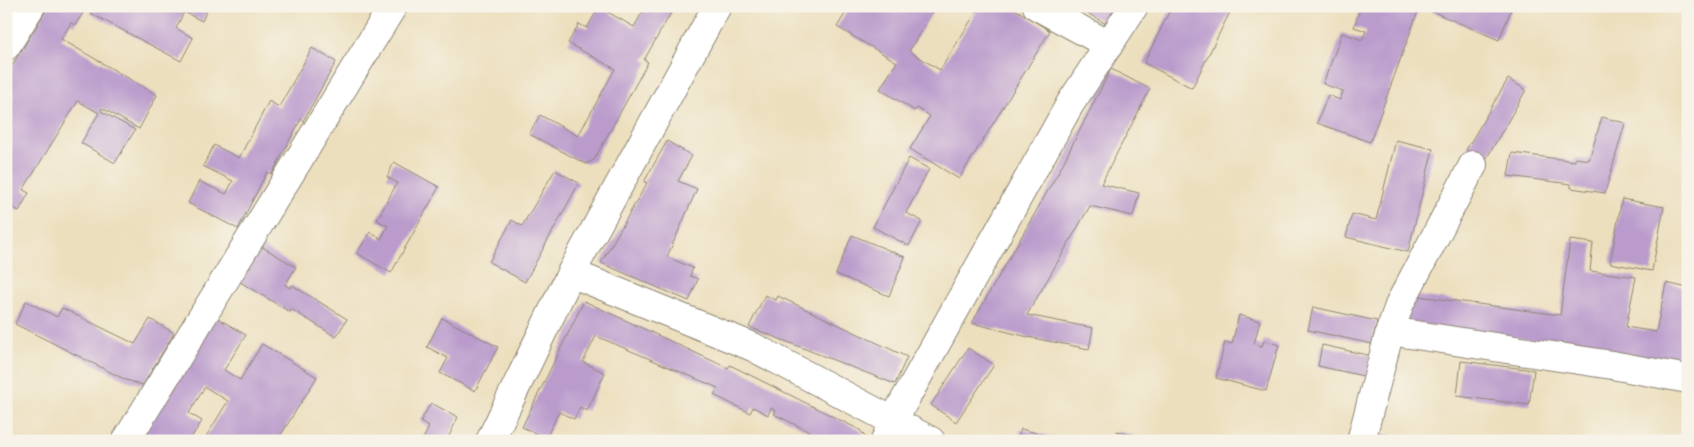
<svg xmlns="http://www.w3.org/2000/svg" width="1694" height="447" viewBox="0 0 1694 447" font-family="Cardo,serif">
  <rect width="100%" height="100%" fill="#f7f3e8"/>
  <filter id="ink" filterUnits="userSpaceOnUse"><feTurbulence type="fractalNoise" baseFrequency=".02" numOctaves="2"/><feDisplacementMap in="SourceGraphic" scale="10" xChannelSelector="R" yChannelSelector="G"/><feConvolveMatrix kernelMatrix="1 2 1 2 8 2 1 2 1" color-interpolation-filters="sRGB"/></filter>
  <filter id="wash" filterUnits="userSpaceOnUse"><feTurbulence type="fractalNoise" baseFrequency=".0096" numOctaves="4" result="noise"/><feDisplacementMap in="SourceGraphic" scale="20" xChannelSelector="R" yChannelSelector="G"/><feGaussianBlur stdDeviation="1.12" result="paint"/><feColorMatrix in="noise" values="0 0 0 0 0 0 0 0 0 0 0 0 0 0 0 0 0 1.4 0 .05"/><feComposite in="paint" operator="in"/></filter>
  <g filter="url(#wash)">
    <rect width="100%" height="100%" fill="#ecdfbd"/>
    <g id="blocks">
      <path fill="#ba9bcc" d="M 49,6 L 78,6 L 85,10 L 75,25 L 71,23 L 61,39 L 157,95 L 139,129 L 102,108 L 101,111 L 135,130 L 115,163 L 81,143 L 99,113 L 78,101 L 23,190 L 29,193 L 19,211 L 6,204 L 6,75 Z
        M 94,6 L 132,6 L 137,9 L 139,6 L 209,6 L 202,21 L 184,12 L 176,28 L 193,38 L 181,61 L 90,13 Z
        M 646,6 L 675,6 L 644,60 L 648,62 L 594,160 L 586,164 L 529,134 L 540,115 L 578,136 L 615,69 L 568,43 L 579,24 L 587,28 L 599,7 L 634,27 Z
        M 850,6 L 936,6 L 909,51 L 940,70 L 980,6 L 1010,6 L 1050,31 L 959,179 L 910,149 L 930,116 L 917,108 L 915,111 L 880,89 L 897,62 L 837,27 Z
        M 1075,6 L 1116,6 L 1106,24 Z
        M 1172,6 L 1233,6 L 1192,88 L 1144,63 Z
        M 1361,6 L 1420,6 L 1370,142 L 1317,123 L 1328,95 L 1340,100 L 1343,91 L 1323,84 L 1342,33 L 1362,40 L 1366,31 L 1354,27 Z
        M 1433,6 L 1502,6 L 1511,10 L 1499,40 L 1431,11 Z
        M 312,48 L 336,62 L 303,121 L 301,119 L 272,174 L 267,172 L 238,229 L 188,203 L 199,181 L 226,194 L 233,181 L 203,166 L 214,145 L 239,158 L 269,101 L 279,107 Z
        M 1111,69 L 1150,89 L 1101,184 L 1139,193 L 1133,216 L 1090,206 L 1027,315 L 1093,328 L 1089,349 L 1028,337 L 972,323 L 1058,173 Z
        M 1508,79 L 1526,90 L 1485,161 L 1466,150 Z
        M 1602,117 L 1625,123 L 1605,193 L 1571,188 L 1571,184 L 1508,176 L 1512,153 L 1575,161 L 1575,158 L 1589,160 Z
        M 1396,140 L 1433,149 L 1408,252 L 1346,237 L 1352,214 L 1376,220 Z
        M 667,141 L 692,156 L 678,181 L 697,189 L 667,257 L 693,268 L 690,276 L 698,279 L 689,301 L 601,263 L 647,183 L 644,182 Z
        M 909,158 L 929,169 L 906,213 L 922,221 L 909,246 L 873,227 Z
        M 394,162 L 439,187 L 391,273 L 357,253 L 370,232 L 381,239 L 388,226 L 377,220 L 397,183 L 387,177 Z
        M 555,170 L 579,183 L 525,282 L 489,262 L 512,220 L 522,226 Z
        M 1622,199 L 1664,207 L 1652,271 L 1610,263 Z
        M 852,235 L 905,257 L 889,296 L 836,274 Z
        M 1570,240 L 1593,243 L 1590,271 L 1636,277 L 1626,327 L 1656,332 L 1666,283 L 1688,288 L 1688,366 L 1581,346 L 1407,324 L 1411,295 L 1560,315 Z
        M 261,246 L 296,267 L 285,285 L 290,288 L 292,285 L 347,319 L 336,337 L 291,309 L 290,312 L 240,282 Z
        M 765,295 L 776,300 L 778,296 L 907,357 L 895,384 L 749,327 Z
        M 26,301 L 57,317 L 62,308 L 135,344 L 150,319 L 174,333 L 143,385 L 126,380 L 15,324 Z
        M 584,301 L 728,368 L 730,365 L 860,430 L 868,441 L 828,441 L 774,414 L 776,411 L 771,408 L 768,415 L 753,407 L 750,413 L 714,395 L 718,388 L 596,336 L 583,362 L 605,373 L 587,411 L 580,407 L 574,419 L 559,412 L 546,438 L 522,427 Z
        M 1313,307 L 1377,321 L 1372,344 L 1308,330 Z
        M 1239,315 L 1260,321 L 1254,344 L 1262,346 L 1264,340 L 1279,345 L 1266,391 L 1216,378 L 1225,342 L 1232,344 Z
        M 214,316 L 246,335 L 224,370 L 240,380 L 262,344 L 317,377 L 277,441 L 204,440 L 228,401 L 205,387 L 189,413 L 202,421 L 189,441 L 137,441 Z
        M 442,318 L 498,347 L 475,391 L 440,373 L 448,358 L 427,347 Z
        M 1322,345 L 1372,356 L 1368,377 L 1318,366 Z
        M 968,348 L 994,365 L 956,422 L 931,405 Z
        M 1461,361 L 1534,370 L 1529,405 L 1457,396 Z
        M 431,403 L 458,417 L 449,436 L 455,439 L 454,441 L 422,441 L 429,427 L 420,422 Z
        M 1021,429 L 1064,440 L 1064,441 L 1017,441 Z
        M 1117,431 L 1142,438 L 1141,441 L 1115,441 Z
        M 1370,431 L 1395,437 L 1394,441 L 1367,441 Z"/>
    </g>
  </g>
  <g filter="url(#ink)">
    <use href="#blocks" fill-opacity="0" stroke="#8c8574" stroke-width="1"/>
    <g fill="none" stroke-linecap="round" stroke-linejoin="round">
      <defs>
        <path id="minor" d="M 1037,6 L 1109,45
          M 6,46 L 31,6
          M 571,273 L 753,347 L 893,421 L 1070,104 L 1134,6
          M 1390,331 L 1612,365 L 1688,379
          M 126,441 L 393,6
          M 490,441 L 571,273 L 717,6
          M 885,441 L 893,421 L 931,441
          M 1361,441 L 1390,331 L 1400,303 L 1473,165"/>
      </defs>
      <use href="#minor" stroke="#8c8574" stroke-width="30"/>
      <use href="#minor" stroke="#fff" stroke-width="28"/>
    </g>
  </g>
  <rect width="1694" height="447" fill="none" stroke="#f7f3e8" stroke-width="25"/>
</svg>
